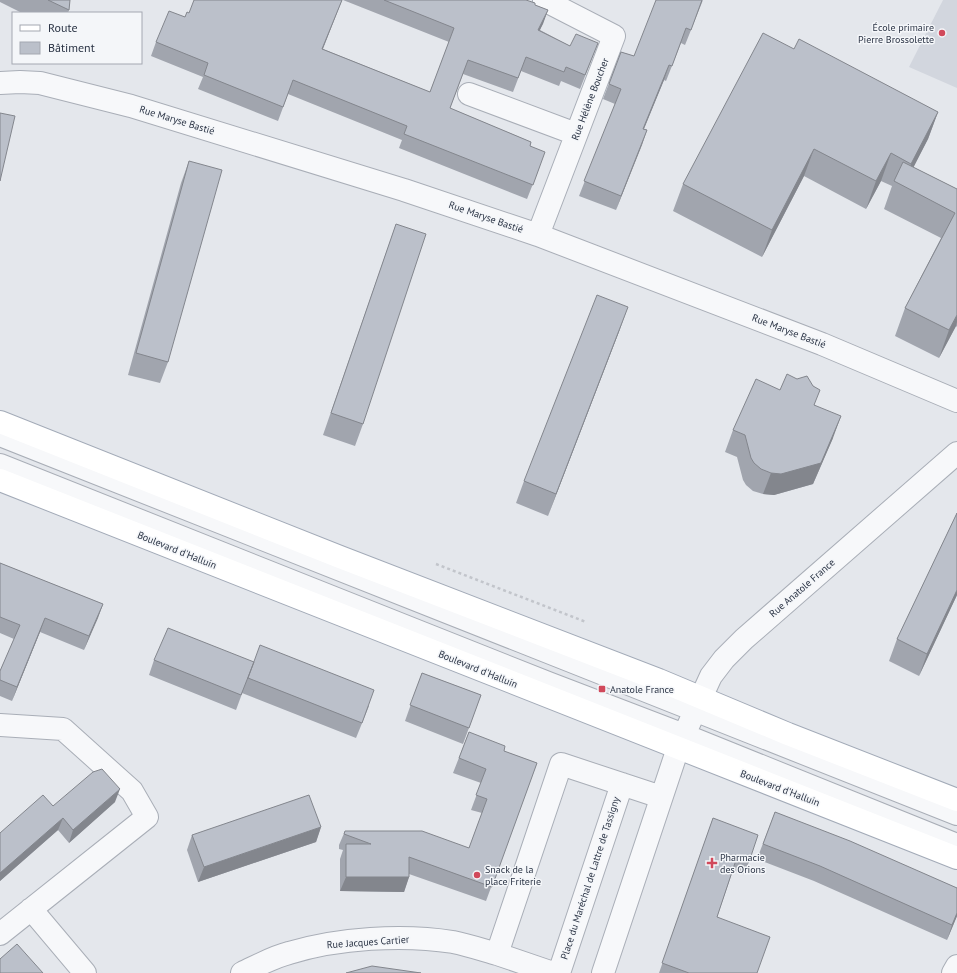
<svg xmlns="http://www.w3.org/2000/svg" width="957" height="973" viewBox="0 0 957 973" font-family="'PT Sans',sans-serif">
  <rect width="100%" height="100%" fill="#e4e7ec"/>
  <path fill="#d2d6de" d="M 943,0 L 957,0 L 957,88 L 909,67 Z"/>
  <g fill="none" stroke-linecap="round" stroke-linejoin="round">
    <defs>
      <path id="minor" d="M 0,83 L 20,82 L 40,83 L 131,106 L 404,190 L 538,235 L 822,344 L 957,401
        M 469,94 L 576,134
        M 538,235 L 614,36 L 544,0
        M 0,435 L 957,814
        M 0,465 L 548,683 L 684,735 L 957,845
        M 0,725 L 63,729 L 132,791 L 147,817 L 0,934
        M 31,909 L 85,973
        M 242,973 C 257,966 273,957 289,953 C 338,938 403,934 453,942 C 468,945 483,950 497,954
        M 553,973 L 497,954 L 561,764 L 661,797
        M 559,973 L 622,784
        M 603,973 L 678,748 L 711,676 L 724,659 L 744,639 L 957,453
        M 953,973 L 957,966"/>
      <path id="major" d="M 0,422 L 340,557 L 659,680 L 788,734 L 957,800
        M 0,480 L 957,858"/>
    </defs>
    <use href="#minor" stroke="#a9aeb7" stroke-width="24"/>
    <use href="#major" stroke="#a3abb8" stroke-width="24"/>
    <path stroke="#c2c5cb" stroke-width="2.5" stroke-dasharray="3 3" stroke-linecap="butt" d="M 436,564 L 586,622"/>
    <use href="#minor" stroke="#f7f8fa" stroke-width="22"/>
    <use href="#major" stroke="#fff" stroke-width="22"/>
  </g>
  <path fill="#a1a5ae" d="M 0,0 L 70,0 L 69,10 L 68,13 L 22,13 L 0,2 Z
    M 342,0 L 323,49 L 430,92 L 449,42 L 343,0 L 526,0 L 535,5 L 548,10 L 540,30 L 570,46 L 598,43 L 580,89 L 561,81 L 559,86 L 521,71 L 513,92 L 463,74 L 450,108 L 531,142 L 530,146 L 540,166 L 527,199 L 399,148 L 402,140 L 288,94 L 278,121 L 198,89 L 203,77 L 151,56 L 156,42 L 189,13 Z
    M 703,0 L 685,45 L 681,43 L 666,81 L 664,80 L 644,129 L 647,130 L 616,210 L 579,196 L 615,104 L 603,99 L 621,52 L 634,56 Z
    M 794,49 L 938,112 L 928,139 L 913,167 L 957,189 L 957,327 L 956,326 L 939,358 L 895,336 L 905,308 L 941,238 L 884,209 L 892,186 L 881,181 L 866,209 L 804,176 L 762,257 L 673,211 L 683,184 Z
    M 189,161 L 168,362 L 160,383 L 128,375 L 181,183 Z
    M 396,224 L 363,424 L 355,446 L 323,435 Z
    M 620,329 L 548,516 L 516,503 L 524,481 Z
    M 780,390 L 815,405 L 833,438 L 813,484 L 774,495 L 763,494 L 753,491 L 746,485 L 743,480 L 737,457 L 725,452 L 733,430 Z
    M 957,513 L 957,595 L 919,676 L 889,661 L 897,639 Z
    M 0,563 L 103,604 L 84,650 L 40,632 L 12,701 L 0,696 L 0,671 L 14,639 L 0,633 Z
    M 154,660 L 254,662 L 369,706 L 356,738 L 242,693 L 243,691 L 236,710 L 149,675 Z
    M 422,673 L 481,695 L 463,744 L 405,721 Z
    M 469,732 L 504,751 L 537,763 L 486,901 L 409,874 L 409,877 L 404,892 L 340,891 L 340,859 L 343,850 L 339,849 L 339,845 L 345,831 L 469,848 L 482,813 L 471,810 L 481,783 L 453,773 Z
    M 115,802 L 69,843 L 58,830 L 0,881 L 0,833 L 53,806 Z
    M 775,812 L 957,888 L 957,916 L 947,940 L 814,881 L 757,859 Z
    M 713,818 L 749,862 L 744,874 L 733,870 L 717,917 L 757,973 L 659,973 Z
    M 321,827 L 316,842 L 198,882 L 187,850 L 192,835 Z"/>
  <path fill="#83868d" d="M 342,0 L 317,63 L 322,49 Z
    M 548,10 L 543,24 L 533,43 L 538,30 Z
    M 669,65 L 664,80 L 638,143 L 643,129 Z
    M 938,112 L 928,139 L 904,186 L 903,186 L 911,164 Z
    M 647,130 L 642,145 L 616,210 L 621,196 Z
    M 814,149 L 804,176 L 762,257 L 772,230 Z
    M 891,153 L 881,181 L 866,209 L 876,181 Z
    M 628,307 L 620,329 L 548,516 L 556,494 Z
    M 957,315 L 957,322 L 956,326 L 939,358 L 949,330 Z
    M 841,416 L 833,438 L 813,484 L 774,495 L 763,494 L 771,473 Z
    M 957,590 L 957,595 L 919,676 L 927,654 Z
    M 103,604 L 98,618 L 84,650 L 89,636 Z
    M 45,618 L 40,632 L 12,701 L 17,687 Z
    M 120,789 L 115,802 L 69,843 L 73,830 Z
    M 63,818 L 58,830 L 0,881 L 0,873 Z
    M 321,827 L 316,842 L 198,882 L 204,867 Z
    M 346,877 L 409,877 L 404,892 L 340,891 Z
    M 957,913 L 957,916 L 947,940 L 952,925 Z"/>
  <path fill="#bbc0ca" stroke="#83868d" d="M 48,0 L 70,0 L 69,10 Z
    M 194,0 L 342,0 L 322,49 L 430,92 L 454,28 L 384,0 L 526,0 L 535,3 L 535,5 L 548,10 L 538,30 L 570,46 L 576,34 L 598,43 L 585,75 L 566,67 L 564,72 L 526,57 L 518,78 L 468,60 L 450,108 L 531,142 L 530,146 L 545,152 L 533,185 L 404,134 L 407,126 L 293,80 L 283,107 L 204,75 L 208,63 L 156,42 L 169,11 L 185,17 L 187,12 L 189,13 Z
    M 656,0 L 702,0 L 691,30 L 686,28 L 672,66 L 669,65 L 643,129 L 647,130 L 621,196 L 584,181 L 621,89 L 609,84 L 621,52 L 634,56 Z
    M 763,33 L 794,49 L 799,39 L 938,112 L 911,164 L 891,153 L 876,181 L 814,149 L 772,230 L 683,184 Z
    M 0,113 L 15,116 L 0,181 Z
    M 189,161 L 222,170 L 168,362 L 136,353 Z
    M 903,162 L 957,189 L 957,315 L 949,330 L 905,308 L 955,213 L 894,181 Z
    M 396,224 L 426,234 L 363,424 L 331,413 Z
    M 597,295 L 628,307 L 556,494 L 524,481 Z
    M 787,374 L 797,379 L 807,376 L 813,386 L 820,390 L 814,405 L 841,416 L 821,463 L 781,474 L 771,473 L 761,469 L 754,463 L 751,458 L 745,435 L 733,430 L 756,379 L 780,390 Z
    M 957,513 L 957,590 L 927,654 L 897,639 Z
    M 0,563 L 103,604 L 89,636 L 45,618 L 17,687 L 0,680 L 0,671 L 20,625 L 0,617 Z
    M 168,628 L 254,662 L 241,695 L 154,660 Z
    M 260,645 L 374,690 L 362,723 L 248,678 Z
    M 422,673 L 481,695 L 469,728 L 410,705 Z
    M 469,732 L 505,746 L 504,751 L 537,763 L 492,887 L 409,857 L 409,877 L 346,877 L 346,844 L 371,844 L 344,834 L 345,831 L 422,831 L 469,848 L 487,799 L 476,795 L 486,769 L 459,758 Z
    M 102,769 L 120,789 L 73,830 L 63,818 L 0,873 L 0,833 L 43,795 L 53,806 L 93,772 Z
    M 309,795 L 321,827 L 204,867 L 192,835 Z
    M 775,812 L 850,841 L 957,888 L 957,913 L 952,925 L 820,866 L 763,844 Z
    M 713,818 L 758,835 L 749,862 L 737,857 L 717,917 L 770,937 L 757,973 L 689,973 L 662,963 Z
    M 17,944 L 43,973 L 0,973 L 0,959 Z
    M 372,966 L 421,973 L 346,973 Z"/>
  <g fill="#d1495b" stroke="#f4f6f9" stroke-width="1.5">
    <circle cx="942" cy="33" r="4"/>
    <rect x="598" y="685" width="8" height="8" rx="2"/>
    <path d="M710 857h4v4h4v4h-4v4h-4v-4h-4v-4h4z"/>
    <circle cx="477" cy="875" r="4"/>
  </g>
  <g text-anchor="middle" dominant-baseline="central" stroke-width="3" stroke-linejoin="round" paint-order="stroke">
    <g font-size="10" fill="#2b3445" stroke="#f4f6f9" text-anchor="start">
      <text x="934" y="27" text-anchor="end">École primaire<tspan x="934" dy="12">Pierre Brossolette</tspan></text>
      <text x="610" y="689">Anatole France</text>
      <text x="720" y="857">Pharmacie<tspan x="720" dy="12">des Orions</tspan></text>
      <text x="485" y="869">Snack de la<tspan x="485" dy="12">place Friterie</tspan></text>
    </g>
    <g font-size="10" fill="#2b3445" stroke="#f4f6f9">
      <text transform="translate(590 99) rotate(-69)">Rue Hélène Boucher</text>
      <text transform="translate(177 120) rotate(17)">Rue Maryse Bastié</text>
      <text transform="translate(486 217) rotate(19)">Rue Maryse Bastié</text>
      <text transform="translate(789 331) rotate(21)">Rue Maryse Bastié</text>
      <text transform="translate(177 550) rotate(22)">Boulevard d'Halluin</text>
      <text transform="translate(802 588) rotate(-41)">Rue Anatole France</text>
      <text transform="translate(478 669) rotate(22)">Boulevard d'Halluin</text>
      <text transform="translate(780 788) rotate(21)">Boulevard d'Halluin</text>
      <text transform="translate(590 878) rotate(-72)">Place du Maréchal de Lattre de Tassigny</text>
      <text transform="translate(368 942) rotate(-4)">Rue Jacques Cartier</text>
    </g>
  </g>
  <rect x="12" y="12" width="130" height="52" fill="#f4f6f9" stroke="#a4a8b1"/>
  <rect x="20" y="25" width="20" height="6" fill="#ffffff" stroke="#a4a8b1"/>
  <text x="48" y="32" font-size="12" fill="#2b3445">Route</text>
  <rect x="20" y="42" width="20" height="12" fill="#bbc0ca" stroke="#a4a8b1"/>
  <text x="48" y="52" font-size="12" fill="#2b3445">Bâtiment</text>
</svg>
